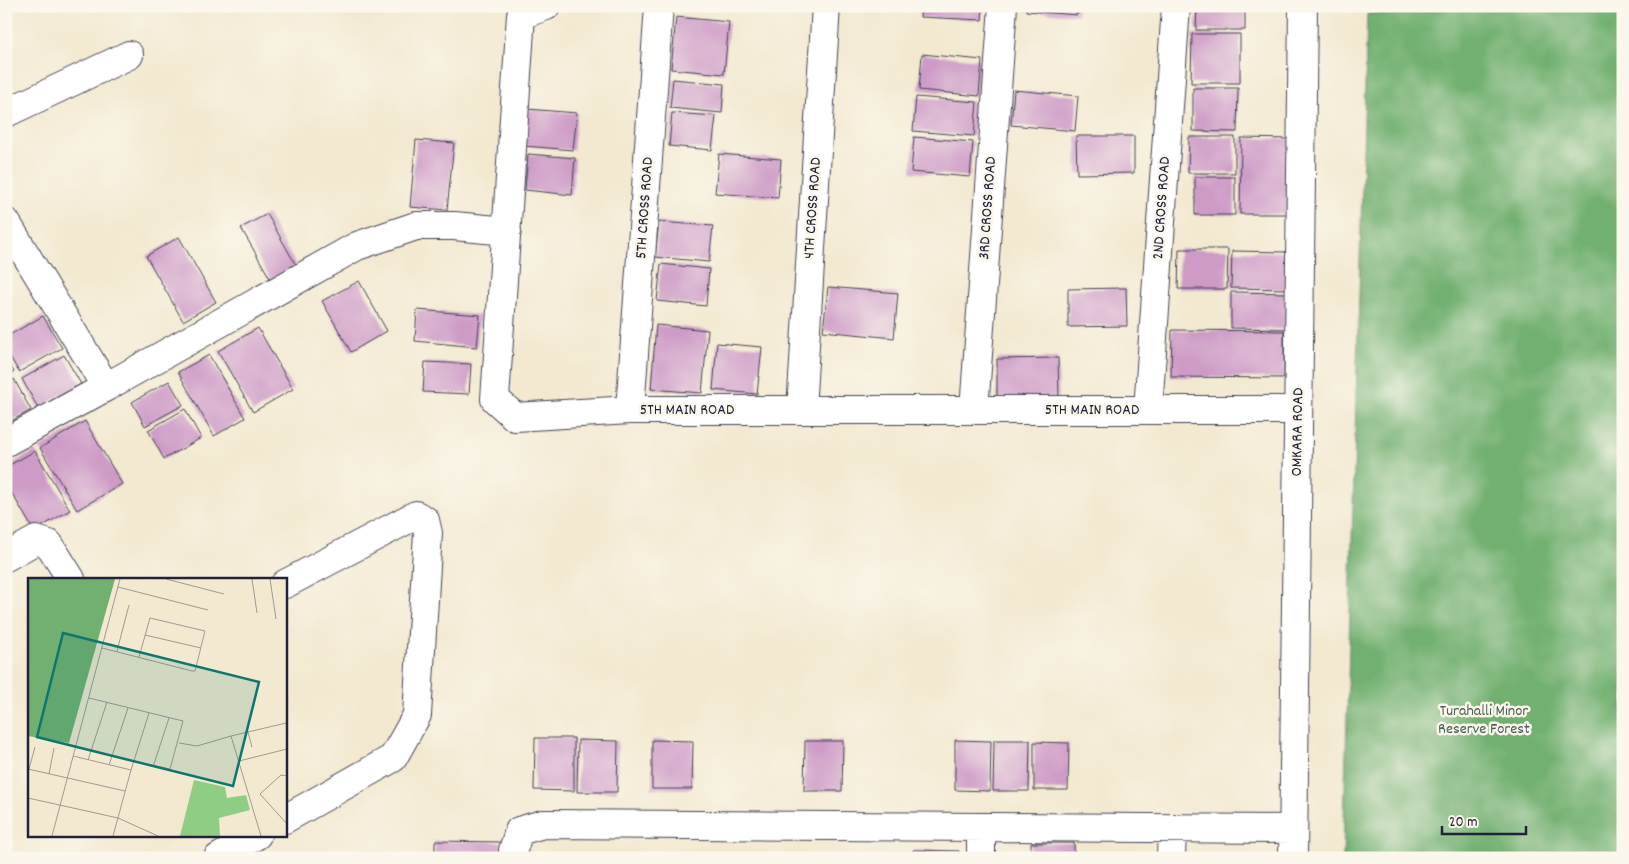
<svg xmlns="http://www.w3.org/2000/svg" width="1629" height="864" viewBox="0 0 1629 864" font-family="Dekko,sans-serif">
  <rect width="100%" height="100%" fill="#fbf7ec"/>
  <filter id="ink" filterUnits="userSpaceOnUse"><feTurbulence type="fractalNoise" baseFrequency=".02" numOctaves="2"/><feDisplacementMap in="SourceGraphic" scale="10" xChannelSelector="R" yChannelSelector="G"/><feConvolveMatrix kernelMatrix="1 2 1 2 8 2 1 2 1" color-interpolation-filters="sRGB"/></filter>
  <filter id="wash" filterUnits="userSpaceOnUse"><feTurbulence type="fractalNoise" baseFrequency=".0096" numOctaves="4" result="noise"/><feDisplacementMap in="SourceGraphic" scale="20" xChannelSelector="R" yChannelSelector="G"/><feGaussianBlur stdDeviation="1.12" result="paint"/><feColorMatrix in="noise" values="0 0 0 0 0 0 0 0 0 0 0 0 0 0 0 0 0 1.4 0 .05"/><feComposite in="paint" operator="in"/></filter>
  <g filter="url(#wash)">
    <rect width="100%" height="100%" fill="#f3e9d1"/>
    <path fill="#72b071" stroke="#4a6956" d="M 1507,6 L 1623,6 L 1623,858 L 1343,858 L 1367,14 Z"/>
    <g id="blocks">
      <path fill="#ce9bc7" d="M 921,6 L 983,6 L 982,20 L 920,17 Z
        M 1027,6 L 1078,6 L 1077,15 L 1026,11 Z
        M 1197,6 L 1245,6 L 1245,30 L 1196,30 Z
        M 676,17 L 729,22 L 724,74 L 671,69 Z
        M 1192,34 L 1240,34 L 1240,83 L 1191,83 Z
        M 922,54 L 982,60 L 979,96 L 919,90 Z
        M 673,79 L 724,84 L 722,113 L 670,108 Z
        M 1193,88 L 1238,88 L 1237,132 L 1193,131 Z
        M 1014,90 L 1078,96 L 1075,131 L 1011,125 Z
        M 916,97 L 977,102 L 974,136 L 913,131 Z
        M 527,109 L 577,113 L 573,150 L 524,146 Z
        M 672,113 L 716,116 L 712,150 L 669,146 Z
        M 1076,136 L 1134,136 L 1134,173 L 1077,174 Z
        M 914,137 L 973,142 L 970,177 L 911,172 Z
        M 1189,137 L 1235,137 L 1235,173 L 1188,173 Z
        M 1241,138 L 1291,139 L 1290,214 L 1240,214 Z
        M 416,140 L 454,143 L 447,210 L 410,207 Z
        M 528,154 L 575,158 L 572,195 L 525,190 Z
        M 719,154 L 781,159 L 778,198 L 715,193 Z
        M 1195,177 L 1235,177 L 1235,215 L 1195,215 Z
        M 267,214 L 296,265 L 271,280 L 241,228 Z
        M 659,222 L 713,226 L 709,262 L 655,257 Z
        M 179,237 L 216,302 L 183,321 L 146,256 Z
        M 1179,249 L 1228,249 L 1227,289 L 1178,289 Z
        M 1232,251 L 1287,252 L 1287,289 L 1231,288 Z
        M 661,264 L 709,269 L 706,306 L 657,301 Z
        M 359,281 L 387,331 L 351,352 L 322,301 Z
        M 828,287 L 898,293 L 894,338 L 823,331 Z
        M 1126,288 L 1127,326 L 1068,327 L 1068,289 Z
        M 1231,292 L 1288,293 L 1288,329 L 1231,328 Z
        M 417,310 L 480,315 L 477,347 L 415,341 Z
        M 43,316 L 62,348 L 19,372 L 6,350 L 6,337 Z
        M 656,325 L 708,330 L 702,393 L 651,389 Z
        M 258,328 L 293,389 L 253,412 L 218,351 Z
        M 1172,330 L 1284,331 L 1284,378 L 1171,377 Z
        M 717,343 L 762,347 L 757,394 L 713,390 Z
        M 64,355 L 81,384 L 38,408 L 22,379 Z
        M 209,355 L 245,418 L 214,436 L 178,372 Z
        M 1058,358 L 1059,398 L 997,398 L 997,359 Z
        M 6,359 L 14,372 L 6,376 Z
        M 425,362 L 471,364 L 469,394 L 423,392 Z
        M 14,379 L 31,410 L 6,424 L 6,383 Z
        M 169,381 L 183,405 L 145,426 L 132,402 Z
        M 185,409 L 201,438 L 164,459 L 148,430 Z
        M 85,421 L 122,484 L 77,510 L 40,448 Z
        M 35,451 L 70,510 L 34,531 L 6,483 L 6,467 Z
        M 535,738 L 574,738 L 574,791 L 534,790 Z
        M 578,740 L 618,741 L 617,792 L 577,792 Z
        M 652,740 L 693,741 L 692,789 L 652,789 Z
        M 955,740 L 991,741 L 990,791 L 955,790 Z
        M 994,740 L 1030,740 L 1029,791 L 993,791 Z
        M 805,741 L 843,741 L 842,791 L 804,791 Z
        M 1034,742 L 1069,743 L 1068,790 L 1034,790 Z
        M 435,841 L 501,842 L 501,858 L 435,858 Z
        M 1031,843 L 1074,843 L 1074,858 L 1031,858 Z
        M 913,850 L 959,851 L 958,858 L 913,858 Z"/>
    </g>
  </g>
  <g filter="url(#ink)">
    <use href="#blocks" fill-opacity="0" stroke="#414052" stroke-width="1"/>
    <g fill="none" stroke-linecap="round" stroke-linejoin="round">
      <defs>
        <path id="minor" d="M 546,6 L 521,15 L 495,399 L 515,417 L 630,410 L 1298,410
          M 6,113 L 129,55
          M 6,222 L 106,387 L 357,246 L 416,226 L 454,226 L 507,231
          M 630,410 L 659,6
          M 801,410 L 826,6
          M 974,410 L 1003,6
          M 1148,410 L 1176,6
          M 6,442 L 106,387
          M 6,557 L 36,540 L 49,544 L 71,579
          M 285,584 L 416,515 L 425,520 L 428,533 L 417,715 L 393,758 L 285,819
          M 218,858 L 257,835
          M 513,858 L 513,850 L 519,831 L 543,824 L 1293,829
          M 981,858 L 981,827
          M 1171,858 L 1172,828
          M 1293,858 L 1303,6"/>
      </defs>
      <use href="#minor" stroke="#414052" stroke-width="30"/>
      <use href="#minor" stroke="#fff" stroke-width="28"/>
    </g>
  </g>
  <g text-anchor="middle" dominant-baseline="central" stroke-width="5" stroke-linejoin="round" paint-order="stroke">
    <g font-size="16" fill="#22223b" stroke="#fbf7ec">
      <text transform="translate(645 208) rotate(-86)">5TH CROSS ROAD</text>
      <text transform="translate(813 208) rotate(-86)">4TH CROSS ROAD</text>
      <text transform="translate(988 208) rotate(-86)">3RD CROSS ROAD</text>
      <text transform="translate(1162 208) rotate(-86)">2ND CROSS ROAD</text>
      <text x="687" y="410">5TH MAIN ROAD</text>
      <text x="1092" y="410">5TH MAIN ROAD</text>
      <text transform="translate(1298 432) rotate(-89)">OMKARA ROAD</text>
    </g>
    <g font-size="16" fill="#485e54" stroke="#fbf7ec">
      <text x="1484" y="711">Turahalli Minor<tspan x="1484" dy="18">Reserve Forest</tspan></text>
    </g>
  </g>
  <g transform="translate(28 578)">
    <rect width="259" height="259" fill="#f3e9d1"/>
    <path d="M 166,202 L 197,209 L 199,220 L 218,217 L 222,232 L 191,240 L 192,258 L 152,258 Z" fill="#8ecd83"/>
    <path d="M 0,1 L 87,1 L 41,165 L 0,158 Z" fill="#72b071"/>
    <path fill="none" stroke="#9f9995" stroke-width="1" d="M 138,1 L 196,16M 224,1 L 229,35M 242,1 L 248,41M 90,9 L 180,32M 117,57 L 173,70M 74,70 L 164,93 L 167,93 L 177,53 L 122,40 L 111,79M 89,73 L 101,27M 61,120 L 155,143 L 142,191 L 105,183M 220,154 L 224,169M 203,158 L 258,145 L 259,148M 151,165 L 169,168 L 203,158 L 233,258M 45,178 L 103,192 L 121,135M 60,182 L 79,124M 211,183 L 259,171M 81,187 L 100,130M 125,189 L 141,140M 0,191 L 97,213M 1,191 L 7,169M 21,196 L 26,170M 259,198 L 253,197 L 232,216 L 259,246M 0,220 L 90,240 L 130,258M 24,258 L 92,1M 85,258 L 103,192"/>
    <path fill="#0f766e" fill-opacity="0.15" stroke="#0f766e" stroke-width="2.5" d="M 35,55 L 231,104 L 205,208 L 9,159 Z"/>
    <rect width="259" height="259" fill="none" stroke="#22223b" stroke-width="2.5"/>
  </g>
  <rect width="1629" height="864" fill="none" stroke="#fbf7ec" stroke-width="25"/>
  <path d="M1442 826v8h84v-8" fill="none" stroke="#22223b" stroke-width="2.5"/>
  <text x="1449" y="826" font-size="15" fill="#22223b" stroke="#fbf7ec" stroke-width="4" paint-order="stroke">20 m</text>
</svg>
